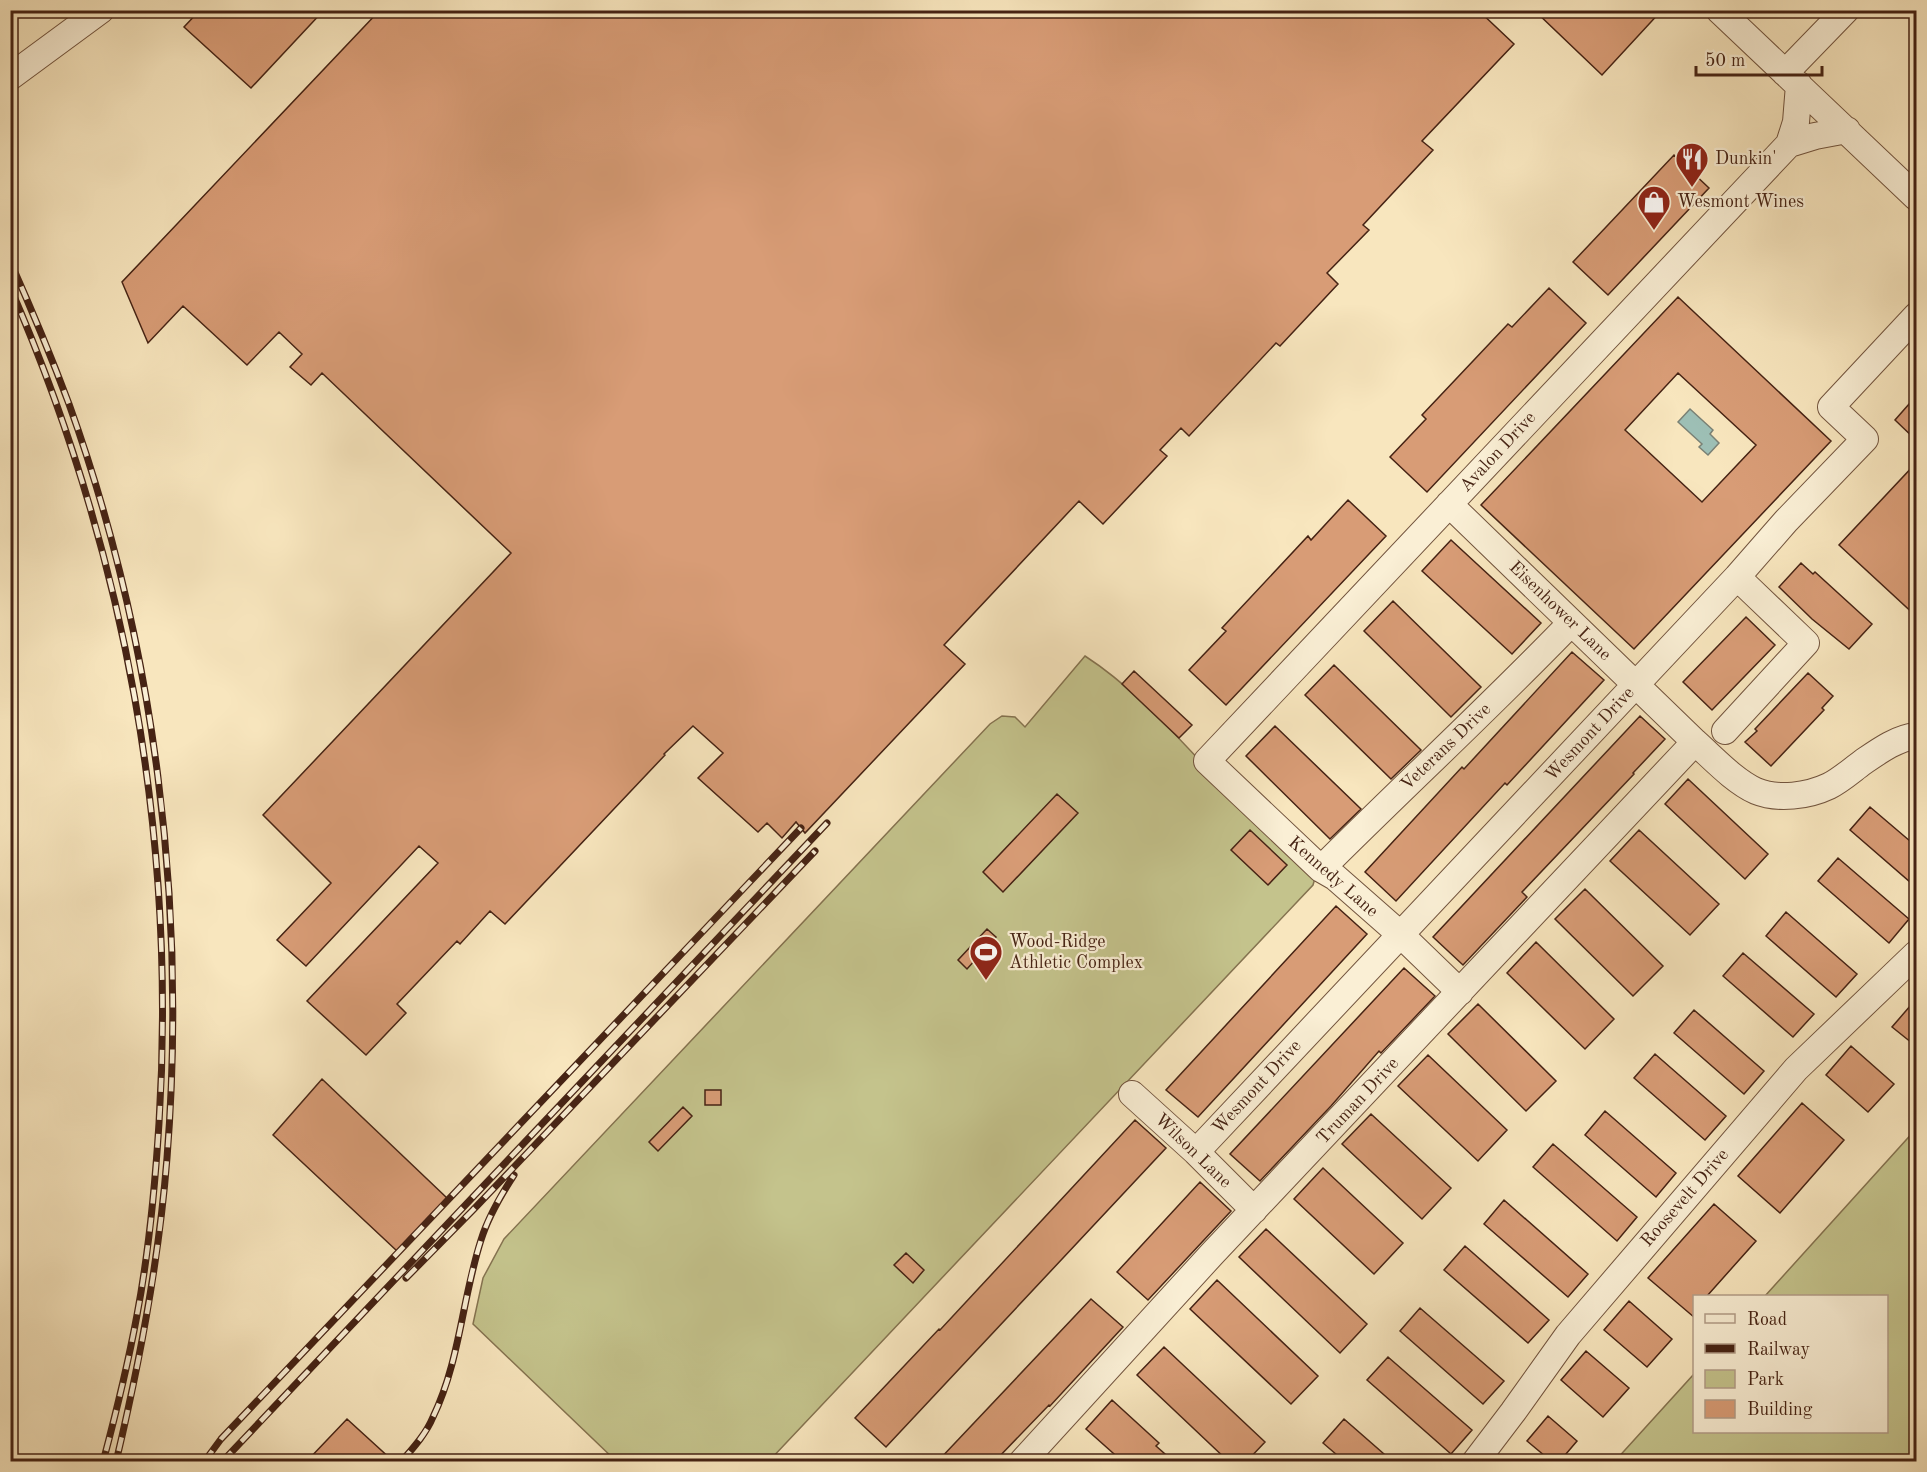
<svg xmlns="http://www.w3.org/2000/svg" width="1927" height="1472" viewBox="0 0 1927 1472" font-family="'Old Standard TT',serif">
  <rect width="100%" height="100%" fill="#f8e6be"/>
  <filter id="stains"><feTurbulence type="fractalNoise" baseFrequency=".00333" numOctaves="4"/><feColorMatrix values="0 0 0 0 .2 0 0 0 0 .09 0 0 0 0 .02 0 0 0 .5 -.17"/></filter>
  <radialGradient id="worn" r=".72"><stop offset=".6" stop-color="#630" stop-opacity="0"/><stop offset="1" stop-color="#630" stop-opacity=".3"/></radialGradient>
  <path fill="#c4c38c" stroke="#857350" stroke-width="1.5" d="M 1085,656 C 1136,689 1177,737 1219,781 C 1250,813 1283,846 1315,878 L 1313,885 L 769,1461 L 616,1461 L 473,1324 L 483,1278 L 504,1239 L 990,724 L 1002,716 L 1015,717 L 1025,727 Z
    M 1916,1129 L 1916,1461 L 1615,1461 L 1694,1374 L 1694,1432 L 1886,1432 L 1886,1296 L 1765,1296 Z"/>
  <path fill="#9dbfb5" stroke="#7a8175" stroke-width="1.5" d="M 1690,409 L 1713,430 L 1710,434 L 1719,443 L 1708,455 L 1699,447 L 1702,444 L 1678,422 Z"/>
  <path fill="#d89c76" stroke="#462314" stroke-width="1.5" fill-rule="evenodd" d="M 200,10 L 324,10 L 251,88 L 184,27 Z
    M 380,10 L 1478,10 L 1514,44 L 1422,141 L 1433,150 L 1363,225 L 1369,230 L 1327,273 L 1338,284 L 1280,346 L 1276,343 L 1189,436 L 1181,428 L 1160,450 L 1167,456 L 1103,524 L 1079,501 L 944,645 L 965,664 L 805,833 L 796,822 L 782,838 L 767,823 L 758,832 L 698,778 L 723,753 L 693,726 L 664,754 L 665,755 L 505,924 L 490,911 L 460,944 L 457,941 L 397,1004 L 406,1013 L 366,1055 L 307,1001 L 438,863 L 419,846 L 306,966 L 277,940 L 331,883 L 263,815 L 511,553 L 322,373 L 311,385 L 290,367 L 302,354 L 279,332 L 247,365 L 183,306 L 148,343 L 122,282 Z
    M 1534,10 L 1662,10 L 1602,75 Z
    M 1674,155 L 1709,188 L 1608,295 L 1573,262 Z
    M 1549,288 L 1586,323 L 1427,492 L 1390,457 L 1426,419 L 1422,415 L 1508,324 L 1512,327 Z
    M 1678,297 L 1831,441 L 1634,649 L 1481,505 ZM 1678,373 L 1756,445 L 1702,502 L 1625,430 Z
    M 1917,395 L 1917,441 L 1895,420 Z
    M 1917,462 L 1917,617 L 1839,545 Z
    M 1348,500 L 1386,536 L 1226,705 L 1189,670 L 1226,631 L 1222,628 L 1308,536 L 1311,540 Z
    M 1451,540 L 1541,623 L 1512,654 L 1422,571 Z
    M 1801,563 L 1813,574 L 1815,572 L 1872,624 L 1849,649 L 1812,619 L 1779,587 Z
    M 1393,601 L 1481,687 L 1451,717 L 1364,631 Z
    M 1746,617 L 1775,645 L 1712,710 L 1683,682 Z
    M 1572,652 L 1604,680 L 1507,785 L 1505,783 L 1396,901 L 1365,872 L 1462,767 L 1464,769 Z
    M 1334,665 L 1421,750 L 1391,779 L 1305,695 Z
    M 1134,671 L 1192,725 L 1179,738 L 1122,684 Z
    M 1808,673 L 1833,696 L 1822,708 L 1824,710 L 1771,766 L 1745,742 L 1757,731 L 1755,729 Z
    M 1640,716 L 1665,739 L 1633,773 L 1634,774 L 1522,892 L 1527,897 L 1463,965 L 1433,937 Z
    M 1275,726 L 1361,809 L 1330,839 L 1246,756 Z
    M 1688,779 L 1768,854 L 1745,879 L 1665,804 Z
    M 1057,794 L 1078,813 L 1003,892 L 983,872 Z
    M 1870,807 L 1917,847 L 1917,888 L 1850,830 Z
    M 1250,830 L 1287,865 L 1268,885 L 1231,850 Z
    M 1639,830 L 1719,904 L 1690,935 L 1610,861 Z
    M 1838,858 L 1909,919 L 1889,943 L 1818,881 Z
    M 1585,889 L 1663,966 L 1633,996 L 1555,919 Z
    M 1336,906 L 1367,934 L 1198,1117 L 1166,1090 Z
    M 1786,912 L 1857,974 L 1836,997 L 1766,936 Z
    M 987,929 L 996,937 L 967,969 L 958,960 Z
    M 1536,942 L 1614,1019 L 1585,1049 L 1507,973 Z
    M 1743,953 L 1814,1014 L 1793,1037 L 1723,976 Z
    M 1404,968 L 1435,996 L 1381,1053 L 1379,1051 L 1331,1106 L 1260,1181 L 1230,1154 Z
    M 1917,998 L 1917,1047 L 1892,1027 Z
    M 1478,1004 L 1556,1081 L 1526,1111 L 1448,1034 Z
    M 1694,1010 L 1764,1071 L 1744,1094 L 1674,1033 Z
    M 1851,1046 L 1894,1084 L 1868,1112 L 1826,1075 Z
    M 1655,1054 L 1726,1116 L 1705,1140 L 1634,1078 Z
    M 1428,1055 L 1507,1130 L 1478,1161 L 1398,1086 Z
    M 322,1079 L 447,1198 L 397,1251 L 273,1135 Z
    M 705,1090 L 721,1090 L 721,1105 L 705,1105 Z
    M 1802,1103 L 1844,1140 L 1780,1213 L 1738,1176 Z
    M 683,1107 L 692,1116 L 658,1151 L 649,1142 Z
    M 1605,1111 L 1676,1173 L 1656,1197 L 1585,1135 Z
    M 1371,1114 L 1451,1188 L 1422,1219 L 1342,1144 Z
    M 1135,1120 L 1166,1148 L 886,1447 L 855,1418 L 939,1329 L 940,1330 Z
    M 1553,1144 L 1637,1217 L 1617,1241 L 1533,1167 Z
    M 1323,1168 L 1403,1243 L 1374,1274 L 1294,1199 Z
    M 1200,1182 L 1231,1211 L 1148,1300 L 1117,1272 Z
    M 1504,1200 L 1588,1274 L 1568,1297 L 1484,1224 Z
    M 1714,1204 L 1756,1241 L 1707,1296 L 1695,1296 L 1695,1318 L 1648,1278 Z
    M 1266,1229 L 1367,1324 L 1340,1353 L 1239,1257 Z
    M 1465,1246 L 1549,1320 L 1528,1343 L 1444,1270 Z
    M 906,1253 L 924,1270 L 913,1283 L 894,1265 Z
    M 1217,1280 L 1318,1376 L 1291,1404 L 1190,1309 Z
    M 1091,1299 L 1123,1327 L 1050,1406 L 1049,1405 L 995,1461 L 938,1461 Z
    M 1629,1301 L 1672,1339 L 1647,1367 L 1604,1330 Z
    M 1420,1308 L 1504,1381 L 1483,1404 L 1400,1331 Z
    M 1164,1347 L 1265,1442 L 1247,1461 L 1228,1461 L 1137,1375 Z
    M 1586,1351 L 1629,1388 L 1603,1417 L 1561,1380 Z
    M 1388,1357 L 1472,1430 L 1451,1454 L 1367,1380 Z
    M 1112,1400 L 1159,1443 L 1156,1446 L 1173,1461 L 1122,1461 L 1086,1429 Z
    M 1548,1416 L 1577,1441 L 1560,1461 L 1551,1461 L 1527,1441 Z
    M 347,1419 L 393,1461 L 307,1461 Z
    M 1344,1419 L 1392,1461 L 1344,1461 L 1323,1443 Z"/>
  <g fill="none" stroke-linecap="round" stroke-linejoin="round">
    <defs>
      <path id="minor" d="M 1719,10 L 1916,197
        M 1785,73 L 1846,10
        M 10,77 L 101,10
        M 1789,144 L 1815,136 L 1847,130
        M 1449,504 L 1695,742 C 1713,758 1734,781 1756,791 C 1778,800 1808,796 1829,786 C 1841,780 1852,770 1863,762 C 1879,751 1897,738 1916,736
        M 1725,731 L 1806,643 L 1737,577
        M 1321,869 C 1404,786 1490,707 1571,623
        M 1460,992 L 1401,935 L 1335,877 L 1321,869 L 1207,761 L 1789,144 L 1796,122 L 1799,85
        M 1132,1094 L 1196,1152 L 1254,1210
        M 1196,1152 L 1737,577 L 1786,521 L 1865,439 L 1831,407 L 1916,316
        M 1022,1462 L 1212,1254 L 1695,742
        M 1475,1462 L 1513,1412 L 1568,1335 L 1796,1069 L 1916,954"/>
    </defs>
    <use href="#minor" stroke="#72543e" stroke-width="28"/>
    <use href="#minor" stroke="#faefd5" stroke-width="26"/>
    <defs>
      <path id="rail" d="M 10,261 C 31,308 51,356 69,404 C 155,643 187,904 167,1158 C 159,1260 140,1361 116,1462
        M 10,287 C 125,551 177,835 159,1123 C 155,1187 149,1251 137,1315 C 128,1364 116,1413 103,1462
        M 406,1278 L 473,1210 L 815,851
        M 204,1462 L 221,1439 L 801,828
        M 222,1462 L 827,823
        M 401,1462 C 413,1448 426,1434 433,1417 C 460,1361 462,1299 481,1240 C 488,1217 501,1195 514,1175"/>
    </defs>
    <use href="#rail" stroke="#462314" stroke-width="7"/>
    <use href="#rail" stroke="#faefd5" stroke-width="4.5" stroke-dasharray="14" stroke-linecap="butt"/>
  </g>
  <defs>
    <symbol id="restaurant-pin" viewBox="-11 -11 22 30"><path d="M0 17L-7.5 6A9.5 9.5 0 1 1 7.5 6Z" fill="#8f2418" stroke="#faefd5"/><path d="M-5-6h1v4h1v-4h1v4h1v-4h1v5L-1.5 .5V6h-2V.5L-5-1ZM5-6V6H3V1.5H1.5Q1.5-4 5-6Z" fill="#fff"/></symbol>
    <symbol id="shop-pin" viewBox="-11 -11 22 30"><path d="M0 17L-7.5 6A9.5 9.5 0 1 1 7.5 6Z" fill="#8f2418" stroke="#faefd5"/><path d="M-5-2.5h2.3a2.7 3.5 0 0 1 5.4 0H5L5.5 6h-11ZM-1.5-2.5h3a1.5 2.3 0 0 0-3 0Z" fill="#fff"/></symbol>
    <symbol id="stadium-pin" viewBox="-11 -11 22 30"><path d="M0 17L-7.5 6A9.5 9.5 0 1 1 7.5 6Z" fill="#8f2418" stroke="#faefd5"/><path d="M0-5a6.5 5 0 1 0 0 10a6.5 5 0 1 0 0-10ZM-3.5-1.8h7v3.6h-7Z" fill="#fff"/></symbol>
  </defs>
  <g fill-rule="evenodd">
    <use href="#restaurant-pin" x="1673" y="140" width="38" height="52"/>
    <use href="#shop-pin" x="1635" y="183" width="38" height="52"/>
    <use href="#stadium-pin" x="967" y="933" width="38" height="52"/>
  </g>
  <g text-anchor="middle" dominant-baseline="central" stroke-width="4.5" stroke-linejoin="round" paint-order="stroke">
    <g font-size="18" fill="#462314" stroke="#faefd5" text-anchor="start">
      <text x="1715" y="159">Dunkin'</text>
      <text x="1677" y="202">Wesmont Wines</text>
      <text x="1009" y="942">Wood-Ridge<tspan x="1009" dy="21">Athletic Complex</tspan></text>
    </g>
    <g font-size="18" fill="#462314" stroke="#faefd5">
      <text transform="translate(1498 452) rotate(-47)">Avalon Drive</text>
      <text transform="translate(1560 611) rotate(44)">Eisenhower Lane</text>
      <text transform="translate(1590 734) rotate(-47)">Wesmont Drive</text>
      <text transform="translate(1446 747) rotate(-44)">Veterans Drive</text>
      <text transform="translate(1333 877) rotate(41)">Kennedy Lane</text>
      <text transform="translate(1257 1087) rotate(-47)">Wesmont Drive</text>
      <text transform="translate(1358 1101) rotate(-47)">Truman Drive</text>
      <text transform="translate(1193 1151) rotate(44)">Wilson Lane</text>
      <text transform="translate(1685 1198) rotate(-49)">Roosevelt Drive</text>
    </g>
  </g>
  <rect width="1927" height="1472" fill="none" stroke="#f8e6be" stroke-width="36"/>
  <rect x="12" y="12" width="1903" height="1448" fill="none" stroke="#462314" stroke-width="3"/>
  <rect x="18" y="18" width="1891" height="1436" fill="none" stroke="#462314" stroke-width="1.5"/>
  <rect x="1693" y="1295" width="195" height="138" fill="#faefd5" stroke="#b29d88" stroke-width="1.5"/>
  <rect x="1705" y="1314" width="30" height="9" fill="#faefd5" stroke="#b29d88" stroke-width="1.5"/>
  <text x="1747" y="1325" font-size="18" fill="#462314">Road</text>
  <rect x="1705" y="1344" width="30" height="9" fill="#462314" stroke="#b29d88" stroke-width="1.5"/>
  <text x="1747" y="1355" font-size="18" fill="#462314">Railway</text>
  <rect x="1705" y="1370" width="30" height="18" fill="#c4c38c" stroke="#b29d88" stroke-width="1.5"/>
  <text x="1747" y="1385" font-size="18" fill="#462314">Park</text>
  <rect x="1705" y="1400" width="30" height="18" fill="#d89c76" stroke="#b29d88" stroke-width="1.5"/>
  <text x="1747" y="1415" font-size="18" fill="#462314">Building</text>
  <path d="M1696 66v9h126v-9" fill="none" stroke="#462314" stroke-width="3"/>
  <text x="1705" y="66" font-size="18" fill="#462314" stroke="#faefd5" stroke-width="4.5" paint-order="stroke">50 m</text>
  <rect width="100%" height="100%" filter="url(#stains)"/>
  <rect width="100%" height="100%" fill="url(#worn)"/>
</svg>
